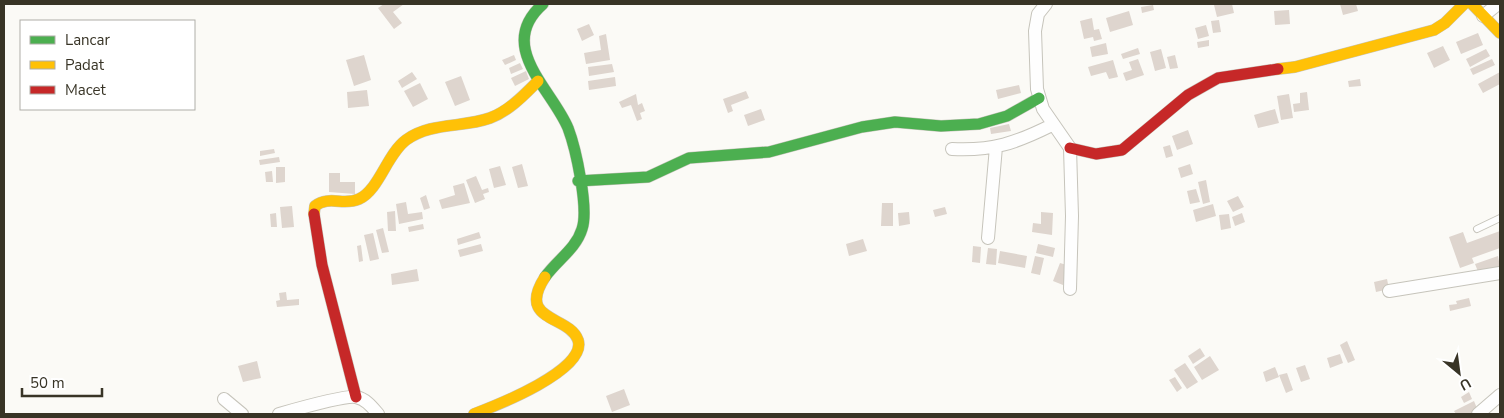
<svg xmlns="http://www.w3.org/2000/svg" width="1504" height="418" viewBox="0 0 1504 418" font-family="'Nunito Sans',sans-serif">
  <rect width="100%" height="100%" fill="#fbfaf6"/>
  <path fill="#ded5ce" d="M 384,4 L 404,4 L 393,12 L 402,23 L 394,29 L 378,8 Z
    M 1222,4 L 1232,4 L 1234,13 L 1217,17 L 1214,5 Z
    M 1340,4 L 1356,4 L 1358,11 L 1343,15 Z
    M 1153,5 L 1154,10 L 1142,13 L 1141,7 Z
    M 1289,10 L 1290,24 L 1275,25 L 1274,11 Z
    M 1129,11 L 1133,25 L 1110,32 L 1106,18 Z
    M 1092,18 L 1094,30 L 1099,29 L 1102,39 L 1094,41 L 1093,37 L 1084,39 L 1080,21 Z
    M 1219,20 L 1221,32 L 1213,33 L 1211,21 Z
    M 589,24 L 594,35 L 582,41 L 577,29 Z
    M 1206,25 L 1209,36 L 1198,39 L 1195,28 Z
    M 1478,33 L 1483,45 L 1461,54 L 1456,42 Z
    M 606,34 L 610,60 L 586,64 L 584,53 L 601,50 L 599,36 Z
    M 1209,40 L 1209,46 L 1198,48 L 1197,42 Z
    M 1106,43 L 1108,54 L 1092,57 L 1090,47 Z
    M 1443,46 L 1450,60 L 1434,68 L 1427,53 Z
    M 1138,48 L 1140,54 L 1123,59 L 1121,54 Z
    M 1161,49 L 1166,68 L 1155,71 L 1150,52 Z
    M 1486,49 L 1490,56 L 1470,67 L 1466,59 Z
    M 364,55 L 371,80 L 354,86 L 346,60 Z
    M 514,55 L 516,60 L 505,65 L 502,60 Z
    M 1175,55 L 1178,68 L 1170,69 L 1167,57 Z
    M 1138,59 L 1144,75 L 1126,81 L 1123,73 L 1132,70 L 1129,62 Z
    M 1492,59 L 1495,65 L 1473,75 L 1470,69 Z
    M 1113,60 L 1118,77 L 1109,79 L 1106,72 L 1091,76 L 1088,67 Z
    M 520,63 L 523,69 L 511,74 L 509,68 Z
    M 612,64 L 614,72 L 589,76 L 588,67 Z
    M 526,71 L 529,79 L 515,86 L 511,78 Z
    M 412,72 L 417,79 L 402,88 L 398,81 Z
    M 1500,72 L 1500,84 L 1483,93 L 1478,84 Z
    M 461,76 L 470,100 L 455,106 L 445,82 Z
    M 615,77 L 616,86 L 589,90 L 588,81 Z
    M 1360,79 L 1361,86 L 1349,87 L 1348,81 Z
    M 420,83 L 428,99 L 413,107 L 404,91 Z
    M 1019,85 L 1021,93 L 998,99 L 996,90 Z
    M 367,90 L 369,106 L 348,108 L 347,92 Z
    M 746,91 L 749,98 L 731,105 L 733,111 L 728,113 L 723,99 Z
    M 1307,92 L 1309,110 L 1294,112 L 1293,104 L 1300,103 L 1300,93 Z
    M 636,94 L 638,105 L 642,103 L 645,111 L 640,113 L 642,119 L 637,121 L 631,105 L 622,108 L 619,102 Z
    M 1289,94 L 1293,118 L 1281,120 L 1277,96 Z
    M 761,109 L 765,120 L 748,126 L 744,115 Z
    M 1275,109 L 1279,123 L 1258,128 L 1254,115 Z
    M 1009,124 L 1011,131 L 991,134 L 990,128 Z
    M 1188,130 L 1193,144 L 1177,150 L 1172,136 Z
    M 1170,145 L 1173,156 L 1166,158 L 1163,147 Z
    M 274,149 L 275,153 L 260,156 L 260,151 Z
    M 279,157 L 280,162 L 260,165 L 259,160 Z
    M 522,164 L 528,186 L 518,188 L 512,167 Z
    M 1190,164 L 1193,174 L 1181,178 L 1178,168 Z
    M 500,166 L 506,185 L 494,188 L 489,169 Z
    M 276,167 L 285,167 L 285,182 L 276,183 Z
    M 272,171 L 273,182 L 266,182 L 265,172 Z
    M 329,173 L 340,173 L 340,182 L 355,182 L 355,194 L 329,192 Z
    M 476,176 L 482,190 L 488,188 L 489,192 L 483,194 L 485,199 L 475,203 L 466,180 Z
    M 1206,180 L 1210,202 L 1203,204 L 1198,182 Z
    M 464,183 L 470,203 L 442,209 L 439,200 L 455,195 L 453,186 Z
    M 1196,189 L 1200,202 L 1190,204 L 1187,191 Z
    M 426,195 L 430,208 L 424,210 L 420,198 Z
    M 1238,196 L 1244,207 L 1233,212 L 1227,201 Z
    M 406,202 L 408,214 L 422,212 L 423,219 L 399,224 L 396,204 Z
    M 882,203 L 893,203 L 893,226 L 881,226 Z
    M 1213,204 L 1216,216 L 1196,222 L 1193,210 Z
    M 292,206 L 294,227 L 282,228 L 280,207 Z
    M 945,207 L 947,214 L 935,217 L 933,210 Z
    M 395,211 L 396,231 L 388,231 L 387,212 Z
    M 909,212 L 910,224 L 899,226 L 898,213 Z
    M 1041,212 L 1053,213 L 1052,235 L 1032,232 L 1033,223 L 1041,224 Z
    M 276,213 L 277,227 L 271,227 L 270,214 Z
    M 1242,213 L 1245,222 L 1235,226 L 1232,217 Z
    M 1229,214 L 1231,228 L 1221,230 L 1219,215 Z
    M 423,224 L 424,229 L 409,232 L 408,227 Z
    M 383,228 L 389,252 L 382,253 L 376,230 Z
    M 1500,231 L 1500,248 L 1472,258 L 1474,263 L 1460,268 L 1449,237 L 1463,232 L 1467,243 Z
    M 479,232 L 481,238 L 458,245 L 457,239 Z
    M 373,233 L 379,259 L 370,261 L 364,235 Z
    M 863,239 L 867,251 L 849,256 L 846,244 Z
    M 481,244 L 483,251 L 460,257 L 458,250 Z
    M 1038,244 L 1055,248 L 1053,257 L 1036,253 Z
    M 361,245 L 363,261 L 359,262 L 357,246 Z
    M 973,246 L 981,247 L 980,263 L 972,262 Z
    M 988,248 L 997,249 L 996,265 L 986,264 Z
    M 1000,251 L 1027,256 L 1025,268 L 998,263 Z
    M 1035,256 L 1044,258 L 1040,275 L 1031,273 Z
    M 1498,256 L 1500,267 L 1479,274 L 1475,264 Z
    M 1060,263 L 1070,266 L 1063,285 L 1053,281 Z
    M 417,269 L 419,281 L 392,285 L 391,274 Z
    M 1387,279 L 1389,289 L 1376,292 L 1374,282 Z
    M 286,292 L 287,300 L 299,299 L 299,305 L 277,307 L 276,301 L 280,300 L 279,293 Z
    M 1469,298 L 1471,306 L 1450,311 L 1449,305 L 1457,304 L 1456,301 Z
    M 1347,341 L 1355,360 L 1348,363 L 1340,345 Z
    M 1200,348 L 1205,356 L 1193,364 L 1188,356 Z
    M 1340,354 L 1343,363 L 1330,368 L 1327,358 Z
    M 1210,356 L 1219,370 L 1202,380 L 1194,367 Z
    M 257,361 L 261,378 L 243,382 L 238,366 Z
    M 1185,363 L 1198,382 L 1187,389 L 1174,370 Z
    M 1305,365 L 1310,379 L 1301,382 L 1296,368 Z
    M 1275,367 L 1279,377 L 1266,382 L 1263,372 Z
    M 1287,373 L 1293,390 L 1286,393 L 1279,375 Z
    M 1175,377 L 1182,388 L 1177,392 L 1169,380 Z
    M 624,389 L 630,405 L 612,412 L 606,396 Z
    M 1469,392 L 1472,399 L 1464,403 L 1461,397 Z
    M 1474,401 L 1478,411 L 1470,414 L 1456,414 L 1454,411 Z"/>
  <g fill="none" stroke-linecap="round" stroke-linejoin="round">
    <defs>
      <path id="lane" d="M 1477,229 L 1500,218"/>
      <path id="street" d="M 1046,4 L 1038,14 L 1035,31 L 1037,89 L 1043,109 L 1070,148 L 1072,216 L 1070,289
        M 1483,16 L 1498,4
        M 952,149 C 993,151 1016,143 1052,125
        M 988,238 L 996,147
        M 1389,291 L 1500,273
        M 224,399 L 242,414
        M 279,414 C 293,410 345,395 356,397 C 366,399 372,407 378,414
        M 1478,414 L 1500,395"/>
      <path id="fast" d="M 543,4 C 495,46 552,89 568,128 C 576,149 589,209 582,229 C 576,249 557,260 545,277
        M 578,181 L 648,177 L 689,158 L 769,152 L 862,127 L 895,122 L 941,126 L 979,124 L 1007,116 L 1039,98"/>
      <path id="slow" d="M 1472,4 L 1500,33
        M 1278,69 L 1295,67 L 1434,30 L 1445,23 L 1464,4
        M 314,214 L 315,206 C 329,195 344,206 359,199 C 379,190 387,154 406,140 C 431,122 462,128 490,118 C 509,111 524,95 538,81
        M 474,414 C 495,406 588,370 578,340 C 569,315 516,322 545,277"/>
      <path id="jam" d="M 1070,148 L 1096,154 L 1122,150 L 1188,95 L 1218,78 L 1278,69
        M 314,214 L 322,265 L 356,397"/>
    </defs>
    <use href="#lane" stroke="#c6c4bb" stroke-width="8"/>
    <use href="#street" stroke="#c6c4bb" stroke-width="14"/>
    <use href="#fast" stroke="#c6c4bb" stroke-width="12"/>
    <use href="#slow" stroke="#c6c4bb" stroke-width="12"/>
    <use href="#jam" stroke="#c6c4bb" stroke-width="12"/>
    <use href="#lane" stroke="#fefefe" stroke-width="6"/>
    <use href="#street" stroke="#fefefe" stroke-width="12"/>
    <use href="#fast" stroke="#4caf50" stroke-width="11"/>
    <use href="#slow" stroke="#ffc107" stroke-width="11"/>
    <use href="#jam" stroke="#c62828" stroke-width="11"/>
  </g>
  <rect width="1504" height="418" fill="none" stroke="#383426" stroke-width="10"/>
  <rect x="20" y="20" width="175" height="90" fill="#ffffff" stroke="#afaea8"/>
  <rect x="30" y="36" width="25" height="8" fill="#4caf50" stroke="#afaea8"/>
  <text x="65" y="45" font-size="15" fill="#383426">Lancar</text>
  <rect x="30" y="61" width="25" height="8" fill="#ffc107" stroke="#afaea8"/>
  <text x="65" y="70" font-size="15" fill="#383426">Padat</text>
  <rect x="30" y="86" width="25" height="8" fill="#c62828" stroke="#afaea8"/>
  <text x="65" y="95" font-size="15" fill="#383426">Macet</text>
  <g transform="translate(1459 373) rotate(151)" stroke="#ffffff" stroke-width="4" paint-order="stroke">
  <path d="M0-4L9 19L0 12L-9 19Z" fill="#383426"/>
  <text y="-8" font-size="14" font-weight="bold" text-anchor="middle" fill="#383426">U</text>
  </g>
  <path d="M22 388v8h80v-8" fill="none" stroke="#383426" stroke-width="2.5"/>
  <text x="30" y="388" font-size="15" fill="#383426" stroke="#ffffff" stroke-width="4" paint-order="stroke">50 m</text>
</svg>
